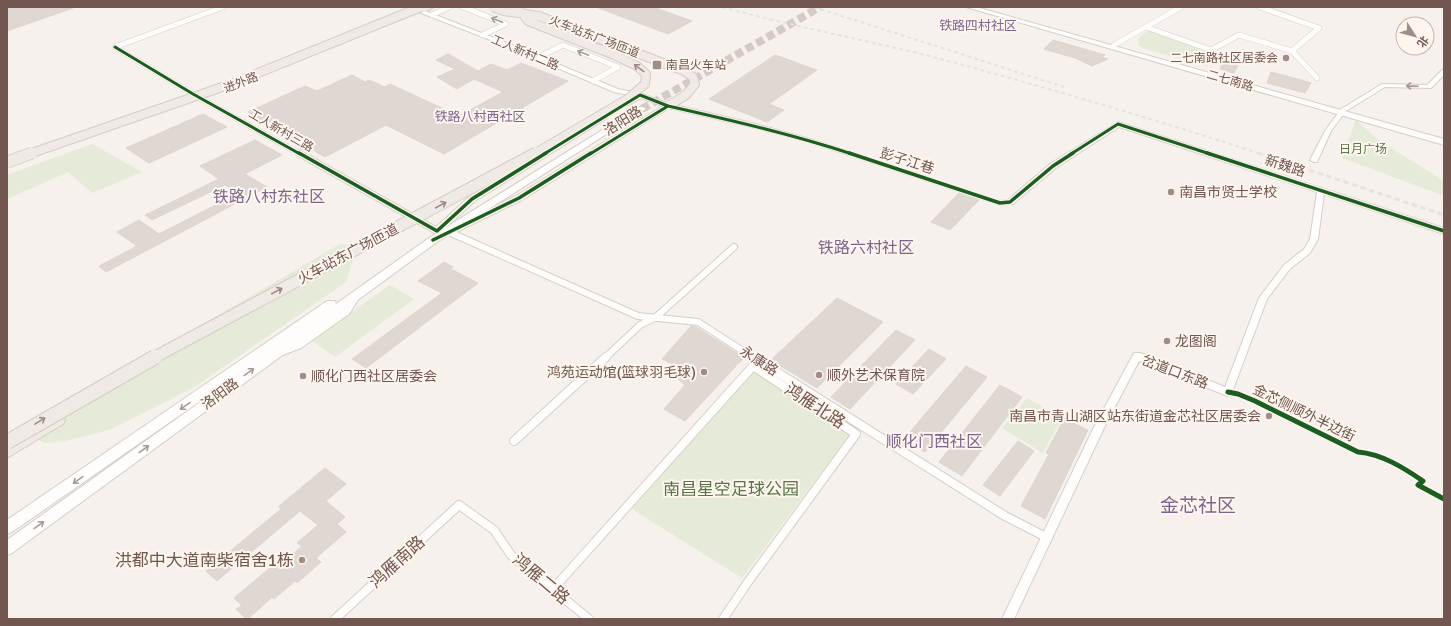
<svg xmlns="http://www.w3.org/2000/svg" width="1451" height="626" viewBox="0 0 1451 626" font-family="Signika,'Noto Sans SC',sans-serif">
  <rect width="100%" height="100%" fill="#f6f1ec"/>
  <path fill="#e5ebd8" d="M 1150,30 L 1210,52 L 1206,54 L 1208,67 L 1149,50 L 1139,46 C 1136,37 1143,34 1150,30 Z
    M 1356,120 L 1378,140 L 1444,181 L 1444,196 L 1342,158 Z
    M 92,144 L 142,172 L 92,193 L 68,172 L 7,199 L 7,175 Z
    M 340,244 L 357,246 L 346,282 L 193,388 L 109,430 L 66,441 L 45,443 L 21,430 Z
    M 390,285 L 414,299 L 335,357 L 311,340 Z
    M 753,371 L 850,434 L 742,578 L 632,509 Z
    M 1027,398 L 1062,418 L 1043,453 L 1002,428 Z"/>
  <path fill="#dfd7d2" stroke="#ded4cf" d="M 7,7 L 73,7 L 73,8 L 7,31 Z
    M 596,7 L 653,7 L 692,21 L 668,34 Z
    M 1053,40 L 1105,55 L 1102,57 L 1108,59 L 1092,66 L 1075,58 L 1044,49 Z
    M 448,54 L 478,71 L 491,64 L 507,70 L 521,63 L 568,81 L 444,154 L 386,125 L 325,157 L 248,112 L 305,86 L 317,91 L 352,75 L 365,82 L 369,80 L 385,87 L 390,84 L 459,116 L 503,92 L 474,79 L 457,89 L 437,77 L 455,69 L 436,60 Z
    M 775,55 L 817,70 L 769,104 L 784,110 L 767,122 L 709,99 Z
    M 1224,61 L 1238,65 L 1234,73 L 1220,69 Z
    M 1271,72 L 1294,78 L 1311,83 L 1305,93 L 1267,83 Z
    M 203,114 L 227,127 L 149,163 L 126,148 Z
    M 255,140 L 282,155 L 245,174 L 267,187 L 106,272 L 99,266 L 137,246 L 117,232 L 139,220 L 159,234 L 239,193 L 225,185 L 152,220 L 145,215 L 219,179 L 200,166 Z
    M 959,193 L 979,200 L 950,230 L 931,222 Z
    M 444,262 L 453,267 L 451,269 L 478,283 L 366,368 L 352,359 L 442,293 L 418,281 Z
    M 837,298 L 883,322 L 817,388 L 771,360 Z
    M 691,326 L 696,327 L 745,358 L 735,366 L 736,366 L 685,421 L 664,409 L 685,385 L 676,377 L 679,374 L 673,369 L 677,366 L 662,359 Z
    M 896,330 L 915,340 L 850,409 L 831,397 Z
    M 929,349 L 946,359 L 913,394 L 896,384 Z
    M 966,366 L 987,377 L 925,452 L 904,439 Z
    M 1000,385 L 1022,397 L 962,476 L 939,462 Z
    M 1064,419 L 1088,430 L 1045,519 L 1021,506 L 1049,454 L 1046,453 Z
    M 1018,441 L 1034,451 L 1000,496 L 983,485 Z
    M 325,468 L 346,484 L 326,501 L 345,517 L 337,524 L 346,532 L 316,558 L 321,562 L 297,583 L 295,581 L 274,599 L 272,597 L 248,619 L 246,619 L 236,609 L 242,606 L 234,598 L 277,562 L 280,565 L 302,546 L 297,543 L 318,525 L 300,511 L 217,581 L 206,571 L 281,509 L 279,506 Z"/>
  <g fill="none" stroke-linecap="round" stroke-linejoin="round">
    <path stroke="#d5cac5" stroke-width="8" stroke-dasharray="8 4" stroke-linecap="butt" d="M 642,109 L 820,7"/>
    <defs>
      <path id="minor-far2" d="M 463,7 L 506,24 L 482,35
        M 1260,7 L 1319,28 L 1292,51 L 1317,78
        M 432,15 L 449,7
        M 1146,27 L 1211,50 L 1239,35 L 1292,51
        M 1114,45 L 1181,7
        M 115,47 L 193,94 L 300,154
        M 115,47 L 223,7
        M 537,58 L 563,45 L 618,67 L 593,81"/>
      <path id="minor-far1" d="M 299,153 L 437,231
        M 449,232 L 638,316 L 698,322 L 754,358
        M 605,358 L 640,325 L 656,317 L 734,247"/>
      <path id="minor" d="M 753,357 L 1005,516 L 1048,538
        M 514,441 L 606,357
        M 553,589 L 753,366 L 856,434 L 748,582 L 723,619
        M 335,619 L 459,505 L 494,530 L 511,555 L 589,619"/>
      <path id="tertiary" d="M 411,7 L 415,7 L 502,41 L 618,89 L 642,94 L 670,104 L 752,123 L 810,139 L 1000,201 L 1008,200 L 1050,164 L 1118,122 L 1444,228 L 1444,234 L 1324,194 L 1318,239 L 1310,253 L 1290,269 L 1267,299 L 1231,395 L 1228,396 L 1225,395 L 1139,361 L 1104,428 L 1014,619 L 1002,619 L 1094,427 L 1134,353 L 1140,353 L 1225,387 L 1259,298 L 1284,265 L 1304,249 L 1310,239 L 1317,192 L 1119,127 L 1056,168 L 1013,204 L 1000,205 L 806,141 L 751,127 L 669,108 L 522,200 L 450,235 L 447,234 L 446,232 L 447,230 L 516,196 L 663,106 L 641,98 L 628,105 L 624,105 L 624,103 L 634,96 L 614,92 L 498,43 L 411,9 Z
        M 1444,69 L 1444,75 L 1431,88 L 1385,87 L 1346,111 L 1331,131 L 1317,162 L 1314,162 L 1310,160 L 1325,131 L 1341,109 L 1382,84 L 1427,85 L 1442,70 Z
        M 605,115 L 607,116 L 607,118 L 475,201 L 440,233 L 434,233 L 433,231 L 434,229 L 469,197 Z
        M 357,292 L 361,295 L 349,314 L 301,348 L 280,356 L 277,354 L 275,352 L 277,350 L 295,344 L 343,310 L 354,293 Z"/>
      <path id="secondary" d="M 966,7 L 976,7 L 1444,139 L 1444,145 Z
        M 639,107 L 642,107 L 646,109 L 437,242 L 12,553 L 7,555 L 7,540 L 252,365 L 12,532 L 7,534 L 7,520 L 327,301 L 335,301 L 336,304 L 429,238 Z"/>
      <path id="trunk" d="M 423,7 L 434,7 L 424,12 L 418,12 L 418,8 Z
        M 58,415 L 63,416 L 65,420 L 63,424 L 7,458 L 7,445 Z"/>
    </defs>
    <use href="#minor-far2" stroke="#d5ceca" stroke-width="6"/>
    <use href="#minor-far1" stroke="#d5ceca" stroke-width="8"/>
    <use href="#minor" stroke="#d5ceca" stroke-width="10"/>
    <use href="#tertiary" stroke="#d5ceca" stroke-width="2"/>
    <use href="#secondary" stroke="#d5cdc8" stroke-width="2"/>
    <use href="#trunk" stroke="#d4ccc7" stroke-width="2"/>
    <use href="#minor-far2" stroke="#fefdfc" stroke-width="5"/>
    <use href="#minor-far1" stroke="#fefdfc" stroke-width="6"/>
    <use href="#minor" stroke="#fefdfc" stroke-width="8"/>
    <use href="#tertiary" fill="#fefdfc" fill-rule="evenodd"/>
    <use href="#secondary" fill="#fefdfc" fill-rule="evenodd"/>
    <use href="#trunk" fill="#f0eae6" fill-rule="evenodd"/>
    <path stroke="#e4e3e4" stroke-width="2" stroke-dasharray="4 3" stroke-linecap="butt" d="M 722,7 C 796,27 871,41 945,60 C 1051,89 1157,120 1261,154
      M 814,7 L 1064,87"/>
    <path stroke="#e4e3e4" stroke-width="3" stroke-dasharray="5.5 3.5" stroke-linecap="butt" d="M 1258,153 L 1444,215"/>
    <defs>
      <path id="trunk-bridge-far2" d="M 493,7 L 504,11 L 539,16 L 684,71 L 693,77 L 695,84 L 686,95 L 668,106
        M 517,7 L 528,21 L 612,54 L 637,66 L 646,74 L 645,84 L 629,98 L 534,154
        M 29,154 L 231,84 L 421,7"/>
      <path id="trunk-bridge-far1" d="M 7,162 L 32,153
        M 153,358 L 536,153"/>
      <path id="trunk-bridge" d="M 7,442 L 155,357"/>
    </defs>
    <use href="#trunk-bridge-far2" stroke="#d4ccc7" stroke-width="10" stroke-linecap="butt"/>
    <use href="#trunk-bridge-far1" stroke="#d4ccc7" stroke-width="13" stroke-linecap="butt"/>
    <use href="#trunk-bridge" stroke="#d4ccc7" stroke-width="16" stroke-linecap="butt"/>
    <use href="#trunk-bridge-far2" stroke="#f0eae6" stroke-width="8"/>
    <use href="#trunk-bridge-far1" stroke="#f0eae6" stroke-width="11"/>
    <use href="#trunk-bridge" stroke="#f0eae6" stroke-width="14"/>
    <defs>
      <path id="cycleway-far2" d="M 115,47 L 193,94 L 300,154
        M 668,106 C 730,120 791,134 852,154
        M 544,154 L 640,95 L 668,106 L 590,154
        M 1071,154 L 1118,124 L 1210,154"/>
      <path id="cycleway-far1" d="M 299,153 L 437,231 L 472,199 L 546,153
        M 849,153 L 1000,203 L 1010,202 L 1053,166 L 1073,153
        M 1207,153 L 1444,231
        M 433,240 L 519,198 L 591,153"/>
      <path id="cycleway" d="M 1228,392 L 1238,394 L 1255,401 L 1358,452 C 1382,454 1404,468 1423,481 L 1418,485 L 1444,499"/>
    </defs>
    <use href="#cycleway-far2" stroke="#fdf5ee" stroke-width="4.5"/>
    <use href="#cycleway-far1" stroke="#fdf5ee" stroke-width="6"/>
    <use href="#cycleway" stroke="#fdf5ee" stroke-width="8"/>
    <use href="#cycleway-far2" stroke="#1b5e20" stroke-width="3"/>
    <use href="#cycleway-far1" stroke="#1b5e20" stroke-width="3.5"/>
    <use href="#cycleway" stroke="#1b5e20" stroke-width="5"/>
  </g>
  <defs><path id="oneway-shaft" d="M-6 0H5M1.5-3L5.5 0L1.5 3" fill="none" stroke-width="1.6" stroke-linecap="round" stroke-linejoin="round"/></defs>
  <g stroke="#a99994">
    <use href="#oneway-shaft" transform="translate(497 20) rotate(-159)"/>
    <use href="#oneway-shaft" transform="translate(583 53) rotate(-158)"/>
    <use href="#oneway-shaft" transform="translate(1412 86) rotate(-178)"/>
    <use href="#oneway-shaft" transform="translate(249 372) rotate(-36)"/>
    <use href="#oneway-shaft" transform="translate(185 406) rotate(145)"/>
    <use href="#oneway-shaft" transform="translate(144 449) rotate(-36)"/>
    <use href="#oneway-shaft" transform="translate(78 480) rotate(145)"/>
    <use href="#oneway-shaft" transform="translate(39 525) rotate(-36)"/>
  </g>
  <g stroke="#9d8a84">
    <use href="#oneway-shaft" transform="translate(639 68) rotate(-144)"/>
    <use href="#oneway-shaft" transform="translate(441 205) rotate(-28)"/>
    <use href="#oneway-shaft" transform="translate(277 291) rotate(-28)"/>
    <use href="#oneway-shaft" transform="translate(40 421) rotate(-31)"/>
  </g>
  <g fill="#a08d86" stroke="#fdf5ee" stroke-width="1.5">
    <circle cx="1286" cy="58" r="4"/>
    <rect x="652" y="60" width="10" height="10" rx="2"/>
    <circle cx="1171" cy="192" r="4"/>
    <circle cx="1167" cy="341" r="4"/>
    <circle cx="704" cy="372" r="4"/>
    <circle cx="819" cy="375" r="4"/>
    <circle cx="303" cy="376" r="4"/>
    <circle cx="1269" cy="416" r="4"/>
    <circle cx="302" cy="560" r="4"/>
  </g>
  <g text-anchor="middle" dominant-baseline="central" stroke-width="4" stroke-linejoin="round" paint-order="stroke">
    <g font-size="12" fill="#71574f" stroke="#fdf5ee">
      <text transform="translate(594 37) rotate(21)">火车站东广场匝道</text>
      <text transform="translate(525 53) rotate(23)">工人新村二路</text>
      <text transform="translate(1230 81) rotate(16)">二七南路</text>
      <text transform="translate(241 83) rotate(-21)">进外路</text>
      <text transform="translate(281 131) rotate(30)">工人新村三路</text>
    </g>
    <g font-size="12" fill="#71574f" stroke="#fdf5ee" text-anchor="end">
      <text x="1278" y="58">二七南路社区居委会</text>
      <text x="666" y="65" text-anchor="start">南昌火车站</text>
    </g>
    <g font-size="12" fill="#5a7548" stroke="#fdf5ee">
      <text x="1363" y="149">日月广场</text>
    </g>
    <g font-size="13" fill="#7c668d" stroke="#fdf5ee">
      <text x="978" y="26">铁路四村社区</text>
      <text x="480" y="117">铁路八村西社区</text>
    </g>
    <g font-size="14" fill="#71574f" stroke="#fdf5ee">
      <text transform="translate(623 121) rotate(-32)">洛阳路</text>
      <text transform="translate(907 161) rotate(18)">彭子江巷</text>
      <text transform="translate(1285 166) rotate(18)">新魏路</text>
      <text transform="translate(348 254) rotate(-28)">火车站东广场匝道</text>
      <text transform="translate(759 361) rotate(33)">永康路</text>
      <text transform="translate(1175 372) rotate(21)">岔道口东路</text>
      <text transform="translate(220 394) rotate(-36)">洛阳路</text>
      <text transform="translate(1304 413) rotate(26)">金芯侧顺外半边街</text>
    </g>
    <g font-size="14" fill="#71574f" stroke="#fdf5ee" text-anchor="start">
      <text x="1179" y="192">南昌市贤士学校</text>
      <text x="1175" y="341">龙图阁</text>
      <text x="696" y="372" text-anchor="end">鸿苑运动馆(篮球羽毛球)</text>
      <text x="827" y="375">顺外艺术保育院</text>
      <text x="311" y="376">顺化门西社区居委会</text>
      <text x="1261" y="416" text-anchor="end">南昌市青山湖区站东街道金芯社区居委会</text>
    </g>
    <g font-size="16" fill="#7c668d" stroke="#fdf5ee">
      <text x="269" y="197">铁路八村东社区</text>
      <text x="866" y="248">铁路六村社区</text>
      <text x="934" y="442">顺化门西社区</text>
    </g>
    <g font-size="17" fill="#71574f" stroke="#fdf5ee">
      <text transform="translate(815 406) rotate(33)">鸿雁北路</text>
      <text transform="translate(397 562) rotate(-42)">鸿雁南路</text>
      <text transform="translate(541 579) rotate(40)">鸿雁二路</text>
    </g>
    <g font-size="17" fill="#5a7548" stroke="#fdf5ee">
      <text x="731" y="489">南昌星空足球公园</text>
    </g>
    <g font-size="17" fill="#71574f" stroke="#fdf5ee" text-anchor="end">
      <text x="294" y="560">洪都中大道南柴宿舍1栋</text>
    </g>
    <g font-size="19" fill="#7c668d" stroke="#fdf5ee">
      <text x="1198" y="506">金芯社区</text>
    </g>
  </g>
  <rect width="1451" height="626" fill="none" stroke="#71574f" stroke-width="16"/>
  <g transform="translate(1415 36) rotate(126)"><circle r="19" fill="#fdf5ee" stroke="#c5b6ae"/>
  <path d="M0-3L7 15L0 10L-7 15Z" fill="#a08d86"/>
  <text y="-6" font-size="11" font-weight="bold" text-anchor="middle" fill="#71574f">北</text>
  </g>
</svg>
